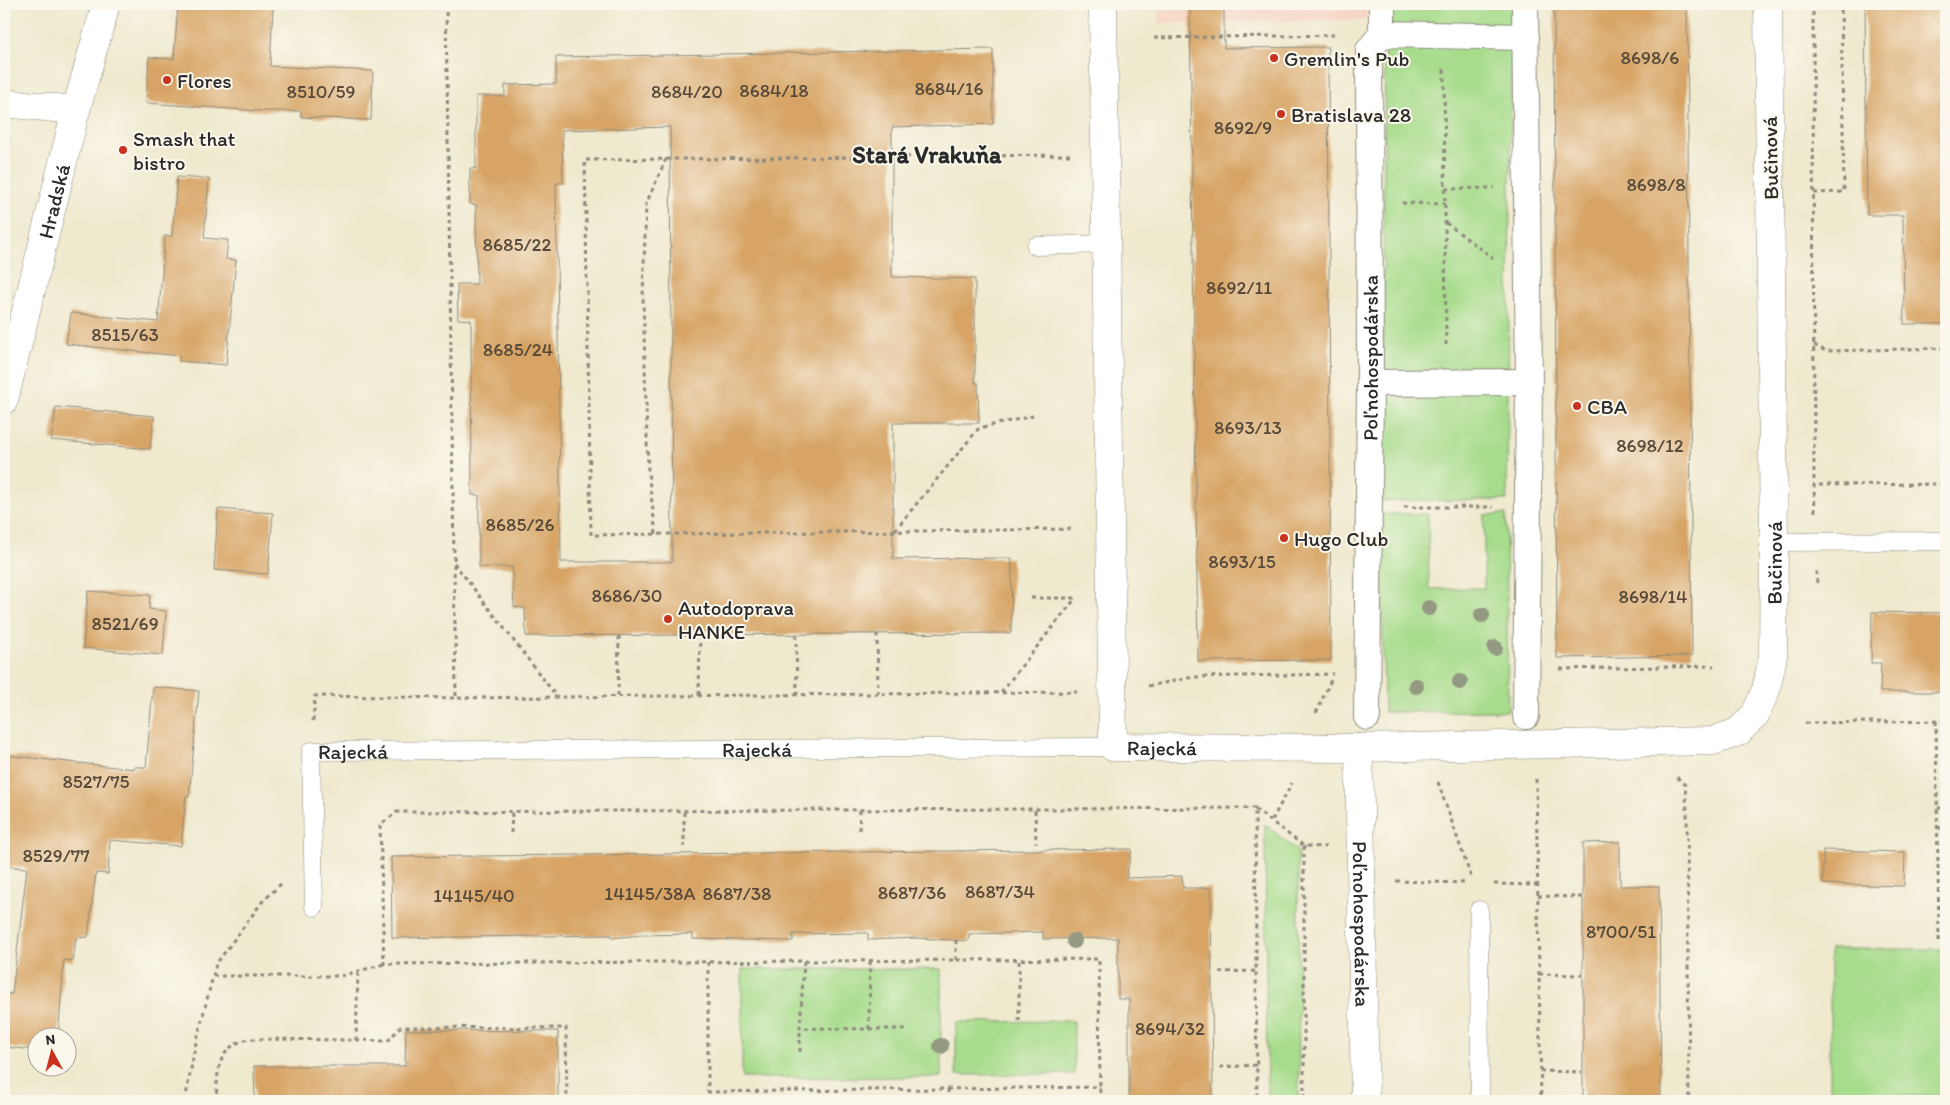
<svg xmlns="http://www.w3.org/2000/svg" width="1950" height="1105" viewBox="0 0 1950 1105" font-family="Itim,sans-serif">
  <rect width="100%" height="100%" fill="#fbf7ec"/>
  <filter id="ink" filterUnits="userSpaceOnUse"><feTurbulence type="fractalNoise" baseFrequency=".02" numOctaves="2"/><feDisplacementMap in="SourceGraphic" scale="10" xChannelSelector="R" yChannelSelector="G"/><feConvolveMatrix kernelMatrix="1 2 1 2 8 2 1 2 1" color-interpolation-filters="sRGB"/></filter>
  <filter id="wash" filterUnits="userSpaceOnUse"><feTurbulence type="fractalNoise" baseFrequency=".0096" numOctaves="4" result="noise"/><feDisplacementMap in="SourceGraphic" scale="20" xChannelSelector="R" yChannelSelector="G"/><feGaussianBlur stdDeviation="1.12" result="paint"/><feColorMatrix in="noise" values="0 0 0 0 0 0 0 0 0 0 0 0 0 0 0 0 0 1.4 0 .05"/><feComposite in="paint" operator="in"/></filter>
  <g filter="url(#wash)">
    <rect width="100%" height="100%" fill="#efe9ce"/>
    <path fill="#f5d3c2" d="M 1159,4 L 1367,4 L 1367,20 L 1159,23 Z"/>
    <path fill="#a7dc8c" stroke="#69845c" d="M 1385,4 L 1512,4 L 1507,500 L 1382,501 Z
      M 1381,514 L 1428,514 L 1429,589 L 1484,588 L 1484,515 L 1506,514 L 1508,711 L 1384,712 Z
      M 1265,824 L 1298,852 L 1299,1101 L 1267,1101 Z
      M 1830,949 L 1946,949 L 1946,1096 L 1830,1096 Z
      M 742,969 L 941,969 L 941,1077 L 742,1078 Z
      M 1074,1021 L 1074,1074 L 956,1075 L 956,1022 Z"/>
    <g id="blocks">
      <path fill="#d7a465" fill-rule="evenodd" d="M 178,4 L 273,7 L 270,66 L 373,71 L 371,120 L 301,117 L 301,111 L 260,111 L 146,103 L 149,57 L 174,59 Z
        M 1190,4 L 1224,4 L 1224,48 L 1328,47 L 1331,660 L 1198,661 Z
        M 1554,4 L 1687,4 L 1692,656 L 1557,658 Z
        M 1865,4 L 1942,4 L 1943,65 L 1946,65 L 1946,324 L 1904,324 L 1903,215 L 1867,215 Z
        M 993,49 L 993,124 L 892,127 L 892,277 L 975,279 L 975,383 L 978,383 L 979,423 L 893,423 L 893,559 L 1012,558 L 1011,633 L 526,636 L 525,608 L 514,607 L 512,567 L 479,567 L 479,495 L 472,495 L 471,320 L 458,319 L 457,284 L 477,284 L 476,205 L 470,204 L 470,168 L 476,169 L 476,96 L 505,96 L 505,85 L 556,84 L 556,57 ZM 670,127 L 672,562 L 561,562 L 556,183 L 563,183 L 562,130 Z
        M 177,177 L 209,179 L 204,238 L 228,240 L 226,259 L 236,260 L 226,365 L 179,361 L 180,356 L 66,344 L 71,313 L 158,322 L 165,236 L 172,236 Z
        M 56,407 L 154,416 L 150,449 L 51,440 Z
        M 218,509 L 273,513 L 268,574 L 214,570 Z
        M 88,591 L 150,595 L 149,609 L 166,611 L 163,655 L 83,648 Z
        M 1872,612 L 1946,613 L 1946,692 L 1880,692 L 1881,663 L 1871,663 Z
        M 153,687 L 199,691 L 189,797 L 186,796 L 181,846 L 110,840 L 108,874 L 96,873 L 88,937 L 76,938 L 73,961 L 64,960 L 58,1038 L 38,1038 L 38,1050 L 4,1047 L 4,993 L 12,994 L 27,868 L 4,866 L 4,755 L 134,769 L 134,767 L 146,767 Z
        M 1620,842 L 1620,886 L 1659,886 L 1661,1101 L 1583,1101 L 1583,843 Z
        M 1132,849 L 1126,878 L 1182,876 L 1183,888 L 1211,888 L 1213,1101 L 1129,1101 L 1129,999 L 1118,999 L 1118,938 L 1043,939 L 1043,932 L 969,934 L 968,941 L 917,938 L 868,940 L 868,933 L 793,934 L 793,941 L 693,939 L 693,934 L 641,935 L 612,938 L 612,935 L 392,938 L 391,857 Z
        M 1823,850 L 1905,852 L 1904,886 L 1823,884 Z
        M 406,1030 L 558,1031 L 558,1101 L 255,1101 L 254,1066 L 405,1066 Z"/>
    </g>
  </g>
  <g filter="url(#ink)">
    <use href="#blocks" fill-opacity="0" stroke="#8d8a7c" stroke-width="1"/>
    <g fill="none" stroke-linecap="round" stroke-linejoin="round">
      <defs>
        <g id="service">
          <path d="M 1036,246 L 1106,244"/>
          <path d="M 1774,542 L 1946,541"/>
          <path id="s1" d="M 314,907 L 311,751 L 1113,747"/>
          <path d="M 1479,910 L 1480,1101"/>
        </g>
        <g id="pedestrian">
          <path d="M 1525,4 L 1529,382 L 1526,716"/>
          <path d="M 1382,34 L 1526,37"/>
          <path d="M 1370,383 L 1529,382"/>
          <path id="s2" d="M 1367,717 L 1370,383 L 1369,50 L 1382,34 L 1382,4"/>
        </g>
        <g id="minor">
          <path id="s3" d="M 1103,4 L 1113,747 L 1359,748 L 1713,741 L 1738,732 L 1755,715 L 1766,690 L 1773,656 L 1774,542 L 1768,4"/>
          <path d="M 4,103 L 76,110"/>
          <path id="s4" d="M 4,400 L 76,110 L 106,4"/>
          <path id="s5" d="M 1359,748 L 1365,1101"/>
        </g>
      </defs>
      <use href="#service" stroke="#8d8a7c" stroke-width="19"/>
      <use href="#pedestrian" stroke="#8d8a7c" stroke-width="28"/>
      <use href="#minor" stroke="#8d8a7c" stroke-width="29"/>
      <path stroke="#8d8a7c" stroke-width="3" stroke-dasharray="4 4" stroke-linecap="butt" d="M 446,4 L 456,698 L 1077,692
        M 1813,4 L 1814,485
        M 1154,38 L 1338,35
        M 1444,69 L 1446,348
        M 1070,155 L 585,160 L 591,535 L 1075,529
        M 4,167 L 9,137
        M 1445,189 L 1494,188
        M 1814,193 L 1844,192 L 1841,4
        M 1402,203 L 1445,204
        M 1446,223 L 1493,258
        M 1814,345 L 1826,351 L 1946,348
        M 1404,507 L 1493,507
        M 1815,512 L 1814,485 L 1946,484
        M 895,530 L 979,428 L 1033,416
        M 656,534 L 648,472 L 643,297 L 646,204 L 666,159
        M 454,563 L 557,697
        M 1816,571 L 1817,583
        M 1031,598 L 1077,598
        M 877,634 L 878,694
        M 796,635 L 797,694
        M 1560,669 L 1714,666
        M 1148,686 L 1194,677 L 1333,674
        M 1001,692 L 1075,599
        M 699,695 L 700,635
        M 618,696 L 619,636
        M 1316,713 L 1331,680
        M 313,721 L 315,696 L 456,698
        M 1936,721 L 1939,941
        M 1805,723 L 1946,721
        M 1677,777 L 1685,785 L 1687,811 L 1689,1101
        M 1536,779 L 1541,1101
        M 1438,782 L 1472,880
        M 1938,808 L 1946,808
        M 1255,809 L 1304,846 L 1326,847
        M 1035,810 L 1036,843
        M 684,812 L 684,847
        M 1272,820 L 1292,783
        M 1938,828 L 1946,828
        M 859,830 L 860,810
        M 511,833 L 512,812
        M 1304,846 L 1304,1101
        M 1396,881 L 1465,883
        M 1494,884 L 1538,885
        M 1538,896 L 1582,897
        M 956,940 L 956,961
        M 804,961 L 800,1028 L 869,1029 L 870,961
        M 708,962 L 708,1092
        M 1219,972 L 1256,971
        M 1539,974 L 1582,975
        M 213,976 L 341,976 L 384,964
        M 1019,1021 L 1019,960
        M 869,1029 L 908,1029
        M 356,1040 L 388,1041 L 400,1027 L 566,1028 L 567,1101
        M 800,1052 L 800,1028
        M 1220,1067 L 1257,1065
        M 1540,1071 L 1582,1072
        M 948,1089 L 948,1101
        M 185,1101 L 195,1047 L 216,964 L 262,902 L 283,882
        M 216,1101 C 218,1073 215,1047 249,1039 L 356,1040 L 358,971
        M 708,1101 L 708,1092 L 1100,1087
        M 1100,1101 L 1099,959 L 384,964 L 380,825 L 397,812 L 1255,808 L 1257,1101"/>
      <use href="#service" stroke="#fff" stroke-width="18"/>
      <use href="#pedestrian" stroke="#fff" stroke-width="26"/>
      <use href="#minor" stroke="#fff" stroke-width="28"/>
    </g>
    <g fill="#949982">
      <circle cx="1429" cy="608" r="8"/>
      <circle cx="1482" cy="615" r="8"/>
      <circle cx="1495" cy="648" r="8"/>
      <circle cx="1460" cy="682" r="8"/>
      <circle cx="1416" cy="686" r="8"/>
      <circle cx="1074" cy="941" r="8"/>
      <circle cx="941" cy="1046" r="8"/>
    </g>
  </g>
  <g fill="#c8321e" stroke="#fbf7ec" stroke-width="2">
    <circle cx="1274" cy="58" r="5"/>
    <circle cx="167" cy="80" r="5"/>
    <circle cx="1281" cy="114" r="5"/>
    <circle cx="123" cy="150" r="5"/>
    <circle cx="1577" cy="406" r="5"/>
    <circle cx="1284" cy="538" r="5"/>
    <circle cx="668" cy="619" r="5"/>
  </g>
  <g text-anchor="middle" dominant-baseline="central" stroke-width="4" stroke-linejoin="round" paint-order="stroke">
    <g font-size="19" fill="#56493a">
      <text x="1650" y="57">8698/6</text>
      <text x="949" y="88">8684/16</text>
      <text x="774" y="90">8684/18</text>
      <text x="321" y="91">8510/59</text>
      <text x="687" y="91">8684/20</text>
      <text x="1243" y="127">8692/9</text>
      <text x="1656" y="184">8698/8</text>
      <text x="517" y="244">8685/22</text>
      <text x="1239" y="287">8692/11</text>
      <text x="125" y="334">8515/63</text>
      <text x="518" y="349">8685/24</text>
      <text x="1248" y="427">8693/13</text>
      <text x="1650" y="445">8698/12</text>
      <text x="520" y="524">8685/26</text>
      <text x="1242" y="561">8693/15</text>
      <text x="627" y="595">8686/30</text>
      <text x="1653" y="596">8698/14</text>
      <text x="125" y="623">8521/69</text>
      <text x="96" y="781">8527/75</text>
      <text x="56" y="855">8529/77</text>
      <text x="1000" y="891">8687/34</text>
      <text x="912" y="892">8687/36</text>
      <text x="650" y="893">14145/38A</text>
      <text x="737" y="893">8687/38</text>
      <text x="474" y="895">14145/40</text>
      <text x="1621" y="931">8700/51</text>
      <text x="1170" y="1028">8694/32</text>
    </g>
    <g font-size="21" fill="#2b2b2b" stroke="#fbf7ec" text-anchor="start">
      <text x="1284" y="58">Gremlin's Pub</text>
      <text x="177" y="80">Flores</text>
      <text x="1291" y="114">Bratislava 28</text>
      <text x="133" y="138">Smash that<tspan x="133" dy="24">bistro</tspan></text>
      <text x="1587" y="406">CBA</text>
      <text x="1294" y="538">Hugo Club</text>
      <text x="678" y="607">Autodoprava<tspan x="678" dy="24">HANKE</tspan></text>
    </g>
    <g font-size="21" fill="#2b2b2b" stroke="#fbf7ec">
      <text transform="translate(1770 158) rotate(-91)">Bučinová</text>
      <text stroke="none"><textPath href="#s4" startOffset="205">Hradská</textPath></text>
      <text stroke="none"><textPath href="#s2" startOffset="359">Poľnohospodárska</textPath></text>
      <text stroke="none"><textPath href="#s3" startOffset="1549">Bučinová</textPath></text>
      <text stroke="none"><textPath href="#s3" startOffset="792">Rajecká</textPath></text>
      <text stroke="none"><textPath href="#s1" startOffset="602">Rajecká</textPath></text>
      <text stroke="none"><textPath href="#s1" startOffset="198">Rajecká</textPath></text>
      <text stroke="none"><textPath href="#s5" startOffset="176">Poľnohospodárska</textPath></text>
    </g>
    <g font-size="24" font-weight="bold" fill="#2b2b2b" stroke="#fbf7ec">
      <text x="927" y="154">Stará Vrakuňa</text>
    </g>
  </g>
  <rect width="1950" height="1105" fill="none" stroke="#fbf7ec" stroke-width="20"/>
  <g transform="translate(52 1052) rotate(353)"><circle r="24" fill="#fbf7ec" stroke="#a8a59f"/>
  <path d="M0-4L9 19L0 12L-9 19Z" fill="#c8321e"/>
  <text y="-8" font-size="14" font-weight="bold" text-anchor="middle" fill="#2b2b2b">N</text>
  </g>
</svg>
